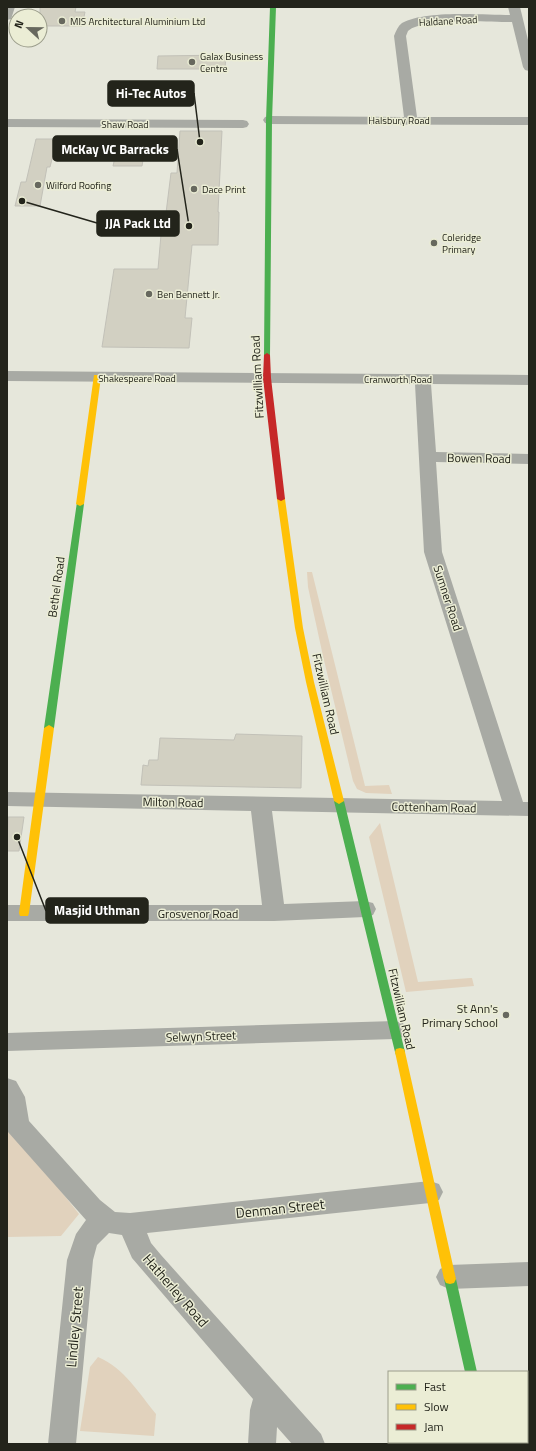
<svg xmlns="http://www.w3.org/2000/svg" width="536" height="1451" viewBox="0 0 536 1451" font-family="'Titillium Web',sans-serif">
  <rect width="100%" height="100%" fill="#e6e7db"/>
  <path fill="#e1d2bd" d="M 307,572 L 312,572 L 365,786 L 389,785 L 392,794 L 366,793 L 357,789 L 353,781 L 323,656 L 308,587 Z
    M 380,823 L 418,982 L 470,978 L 472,978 L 474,986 L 406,992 L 369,837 Z
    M 7,1123 L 79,1214 L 61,1236 L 7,1237 Z
    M 98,1357 C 124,1368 139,1393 156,1414 L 154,1436 L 80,1431 L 90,1367 Z"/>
  <path fill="#d2d0c2" stroke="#c2c1b8" d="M 40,7 L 76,7 L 75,12 L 85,12 L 82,26 L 40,26 Z
    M 226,55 L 225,69 L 157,69 L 158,56 Z
    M 180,131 L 222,131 L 218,212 L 219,212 L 218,245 L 192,245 L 185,318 L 192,318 L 189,348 L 102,347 L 114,269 L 158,269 L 161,235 L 158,235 L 160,217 L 163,217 L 164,213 L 166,213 L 171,173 L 177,173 Z
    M 36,139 L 56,139 L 55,143 L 99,143 L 95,160 L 52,159 L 50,167 L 47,167 L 40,206 L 15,206 L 21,182 L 26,182 Z
    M 117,148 L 145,148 L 142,166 L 113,166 Z
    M 236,734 L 302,736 L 301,788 L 141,785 L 143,765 L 148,766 L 149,760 L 158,760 L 160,738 L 234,740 Z
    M 8,817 L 24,817 L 19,851 L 7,851 Z"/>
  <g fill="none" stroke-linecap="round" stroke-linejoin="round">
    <path fill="#a8aaa4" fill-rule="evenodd" d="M 7,7 L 15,7 L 11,19 L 7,20 Z
      M 508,7 L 520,7 L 529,44 L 529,71 L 525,70 L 523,67 L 512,22 C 491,22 422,17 408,31 L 406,36 L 417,117 L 529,117 L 529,125 L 269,124 L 265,123 L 263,120 L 265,117 L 269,116 L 404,117 L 394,36 C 396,31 398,26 402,23 C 426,10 483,15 510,15 Z
      M 7,119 L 243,120 L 247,121 L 249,124 L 247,127 L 243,128 L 7,127 Z
      M 7,371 L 529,375 L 529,385 L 431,384 L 436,452 L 529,454 L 529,464 L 436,462 L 442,552 L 523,802 L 529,802 L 529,816 L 272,811 L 284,904 L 365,901 L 373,903 L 376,909 L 373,915 L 365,917 L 274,921 L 7,921 L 7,905 L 262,905 L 251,811 L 7,806 L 7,792 L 502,801 L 424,552 L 415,384 L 7,381 Z
      M 395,1021 L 403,1023 L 407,1030 L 403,1037 L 395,1039 L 7,1051 L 7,1033 Z
      M 7,1078 L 16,1081 L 25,1097 L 29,1121 L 100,1200 L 115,1212 L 130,1213 L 430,1181 L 439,1184 L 443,1192 L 439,1200 L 430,1203 L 147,1233 L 151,1243 L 161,1255 L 321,1434 L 325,1444 L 292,1444 L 277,1427 L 276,1444 L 248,1444 L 250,1410 L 253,1399 L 132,1258 L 122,1235 L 109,1233 L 97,1245 L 93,1260 L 76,1444 L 48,1444 L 67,1260 L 76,1234 L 86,1220 L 8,1132 Z
      M 529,1262 L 529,1286 L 449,1289 L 440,1285 L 436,1277 L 440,1269 L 449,1265 Z"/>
    <path fill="#4caf50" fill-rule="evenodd" d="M 270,7 L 276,7 L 272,120 L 270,355 L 267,357 L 264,355 L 266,120 Z
      M 77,502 L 83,502 L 84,504 L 54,728 L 49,731 L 44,728 Z
      M 339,798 L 344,801 L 405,1052 L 404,1055 L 400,1056 L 396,1055 L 395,1052 L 334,801 Z
      M 450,1274 L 454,1275 L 456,1279 L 477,1372 L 465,1372 L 444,1279 L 446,1275 Z"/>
    <path fill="#ffc107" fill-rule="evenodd" d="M 94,375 L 100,375 L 101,377 L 84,504 L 80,506 L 76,504 Z
      M 278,497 L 284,497 L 285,499 L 303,628 L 314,682 L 344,801 L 339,804 L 334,801 L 306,682 L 295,628 L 277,499 Z
      M 49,725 L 54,728 L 29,913 L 28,916 L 20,916 L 19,913 L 44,728 Z
      M 400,1048 L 404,1049 L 405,1052 L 456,1279 L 454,1283 L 450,1284 L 446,1283 L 444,1279 L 395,1052 L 396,1049 Z"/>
    <path fill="#c62828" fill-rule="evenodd" d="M 267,353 L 270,355 L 271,378 L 285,499 L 281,501 L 277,499 L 263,378 L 264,355 Z
      M 482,1442 L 494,1442 L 494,1444 L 482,1444 Z"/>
  </g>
  <g fill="#67685e" stroke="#ebedd5" stroke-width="1.5">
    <circle cx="62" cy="21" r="4"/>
    <circle cx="192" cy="62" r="4"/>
    <circle cx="38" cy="185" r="4"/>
    <circle cx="194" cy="189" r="4"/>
    <circle cx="434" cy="243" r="4"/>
    <circle cx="149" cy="294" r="4"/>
    <circle cx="506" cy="1015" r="4"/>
  </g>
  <g text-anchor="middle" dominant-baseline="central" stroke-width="3" stroke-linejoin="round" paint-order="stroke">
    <g font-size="10" fill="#23241b" stroke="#ebedd5" text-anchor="start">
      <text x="70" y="21">MIS Architectural Aluminium Ltd</text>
      <text x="200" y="56">Galax Business<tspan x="200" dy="12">Centre</tspan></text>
      <text x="46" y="185">Wilford Roofing</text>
      <text x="202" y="189">Dace Print</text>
      <text x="442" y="237">Coleridge<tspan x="442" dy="12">Primary</tspan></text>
      <text x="157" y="294">Ben Bennett Jr.</text>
    </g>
    <g font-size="10" fill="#23241b" stroke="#ebedd5">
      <text transform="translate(448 21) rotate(-3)">Haldane Road</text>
      <text x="399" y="120">Halsbury Road</text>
      <text x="125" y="124">Shaw Road</text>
      <text x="137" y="378">Shakespeare Road</text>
      <text x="398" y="379">Cranworth Road</text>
    </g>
    <g font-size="12" fill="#23241b" stroke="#ebedd5">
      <text transform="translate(257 377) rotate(-93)">Fitzwilliam Road</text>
      <text transform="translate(479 458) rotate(1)">Bowen Road</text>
      <text transform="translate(56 587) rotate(-82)">Bethel Road</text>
      <text transform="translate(448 598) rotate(72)">Sumner Road</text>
      <text transform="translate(326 694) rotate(77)">Fitzwilliam Road</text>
      <text transform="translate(173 802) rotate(1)">Milton Road</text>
      <text transform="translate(434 807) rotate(1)">Cottenham Road</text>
      <text x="198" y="913">Grosvenor Road</text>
      <text transform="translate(402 1009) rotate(77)">Fitzwilliam Road</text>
      <text transform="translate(201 1036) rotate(-2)">Selwyn Street</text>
    </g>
    <g font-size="12" fill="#23241b" stroke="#ebedd5" text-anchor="end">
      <text x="498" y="1008">St Ann's<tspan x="498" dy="14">Primary School</tspan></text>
    </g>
    <g font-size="14" fill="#23241b" stroke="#ebedd5">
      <text transform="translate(280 1208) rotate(-6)">Denman Street</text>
      <text transform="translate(176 1290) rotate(49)">Hatherley Road</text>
      <text transform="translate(74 1327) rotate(-85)">Lindley Street</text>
    </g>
  </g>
  <path fill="none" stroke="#23241b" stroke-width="1.5" d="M200 142L194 93M189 226L177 149M22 201L97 223M17 837L46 911"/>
  <g fill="#23241b" stroke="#ebedd5" stroke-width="1.5">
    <circle cx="200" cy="142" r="4"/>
    <circle cx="189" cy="226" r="4"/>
    <circle cx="22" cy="201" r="4"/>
    <circle cx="17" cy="837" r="4"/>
  </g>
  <g fill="#23241b" stroke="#23241b" stroke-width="1.5">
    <rect x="108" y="81" width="86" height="25" rx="4"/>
    <rect x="53" y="136" width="124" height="25" rx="4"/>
    <rect x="97" y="211" width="82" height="25" rx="4"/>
    <rect x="46" y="898" width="102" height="25" rx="4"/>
  </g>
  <g font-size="13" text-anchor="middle" font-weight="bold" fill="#fff">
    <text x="151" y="98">Hi-Tec Autos</text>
    <text x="115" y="154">McKay VC Barracks</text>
    <text x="138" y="228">JJA Pack Ltd</text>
    <text x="97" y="915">Masjid Uthman</text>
  </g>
  <rect width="536" height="1451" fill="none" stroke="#23241b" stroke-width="16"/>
  <rect x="388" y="1371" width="140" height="72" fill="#ebedd5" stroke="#9b9d8b"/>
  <rect x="396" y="1384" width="20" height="6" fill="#4caf50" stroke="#9b9d8b"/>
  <text x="424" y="1391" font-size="12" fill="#23241b">Fast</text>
  <rect x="396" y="1404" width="20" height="6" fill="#ffc107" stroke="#9b9d8b"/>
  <text x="424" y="1411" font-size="12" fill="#23241b">Slow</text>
  <rect x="396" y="1424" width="20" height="6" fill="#c62828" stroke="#9b9d8b"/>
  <text x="424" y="1431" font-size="12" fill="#23241b">Jam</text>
  <g transform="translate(28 28) rotate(292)"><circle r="19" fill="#ebedd5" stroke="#9b9d8b"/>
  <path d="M0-3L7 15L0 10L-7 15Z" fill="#67685e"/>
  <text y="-6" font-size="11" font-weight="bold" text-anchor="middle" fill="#23241b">N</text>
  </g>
</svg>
